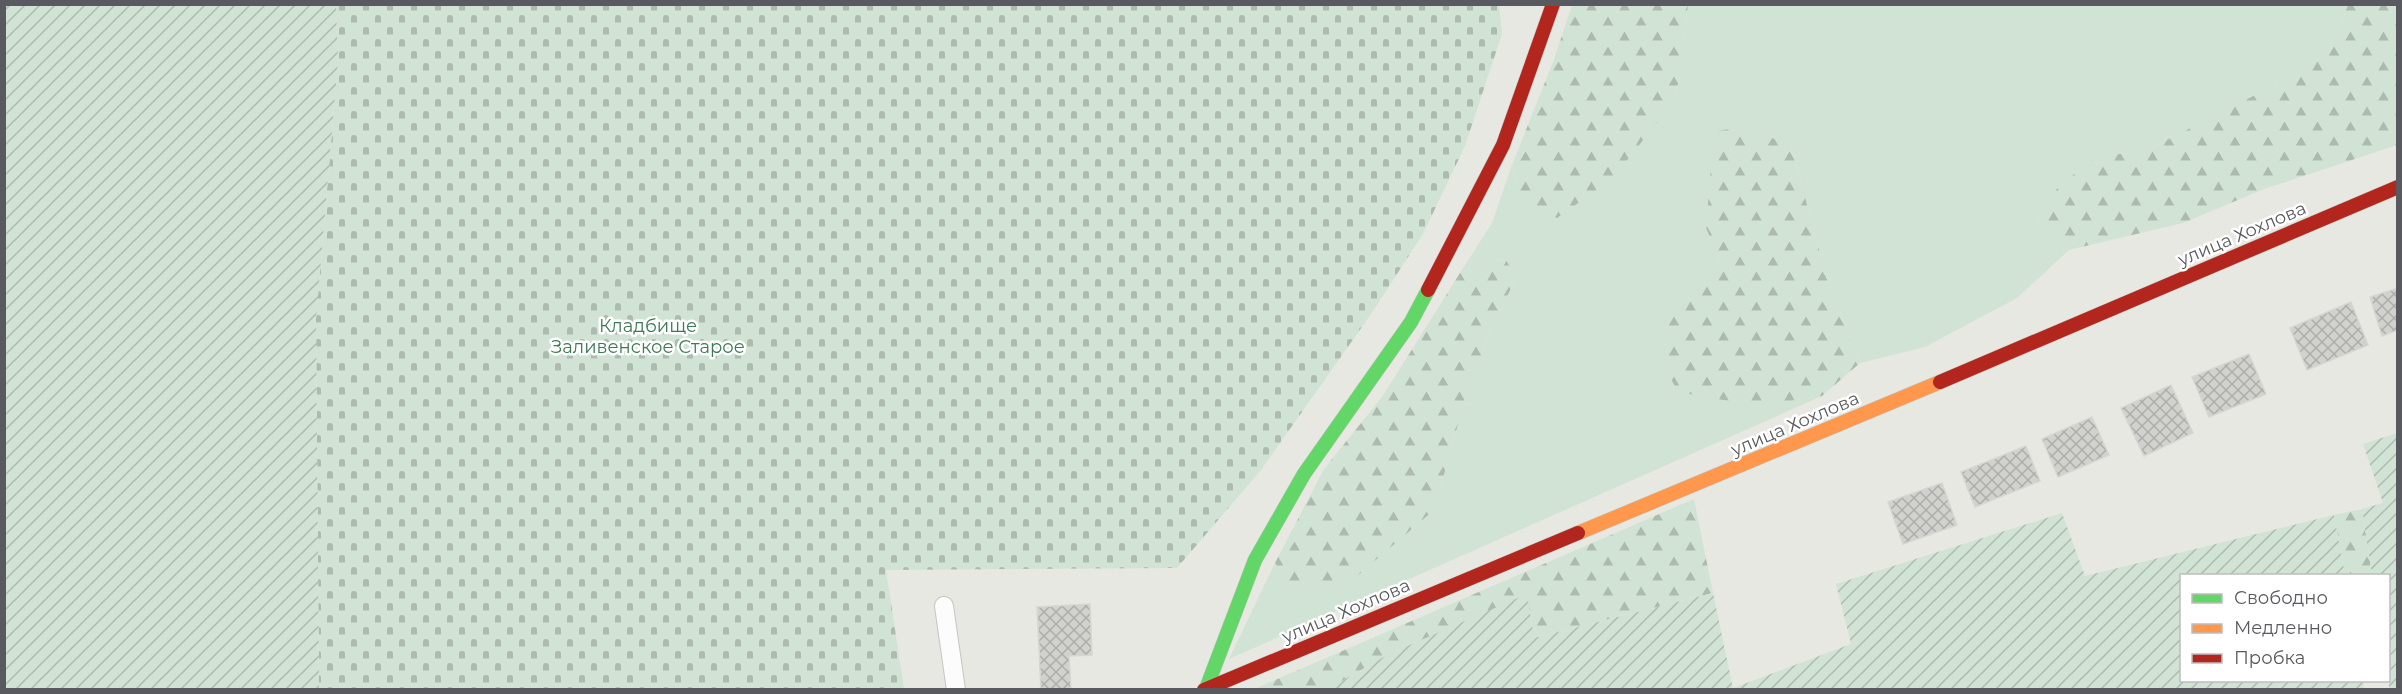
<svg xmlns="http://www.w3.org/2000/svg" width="2402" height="694" viewBox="0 0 2402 694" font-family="Montserrat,sans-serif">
  <defs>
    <pattern id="forest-firs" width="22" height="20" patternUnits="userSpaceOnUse" patternTransform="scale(1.5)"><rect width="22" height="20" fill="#d1e3d4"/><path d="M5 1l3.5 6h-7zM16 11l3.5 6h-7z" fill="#adbbaf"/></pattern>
    <pattern id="cemetery-stones" width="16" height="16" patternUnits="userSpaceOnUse" patternTransform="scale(1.5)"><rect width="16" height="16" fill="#d1e3d4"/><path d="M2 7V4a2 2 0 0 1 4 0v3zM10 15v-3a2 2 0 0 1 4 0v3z" fill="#adbbaf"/></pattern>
    <pattern id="garden-furrows" width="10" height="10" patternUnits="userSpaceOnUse" patternTransform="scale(1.5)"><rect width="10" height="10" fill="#d1e3d4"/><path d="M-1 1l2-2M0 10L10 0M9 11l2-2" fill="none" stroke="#adbbaf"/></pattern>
    <pattern id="building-cross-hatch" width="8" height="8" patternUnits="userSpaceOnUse" patternTransform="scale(1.5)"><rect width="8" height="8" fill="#d1d1cd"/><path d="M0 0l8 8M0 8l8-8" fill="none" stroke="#adadaa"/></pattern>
  </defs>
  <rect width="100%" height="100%" fill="#e7e8e2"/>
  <path fill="#d1e3d4" d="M 1688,5 L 2348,5 L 2329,53 L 2263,91 L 2145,151 L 2095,157 L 2058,187 L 2037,221 L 2069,250 L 2017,298 L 1925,347 L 1860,363 L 1828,283 L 1791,145 L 1706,228 L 1721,264 L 1664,309 L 1758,406 L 1822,396 L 1229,659 L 1275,563 L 1291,585 L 1434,510 L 1464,403 L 1489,334 L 1516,278 L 1505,258 L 1460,273 L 1492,223 L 1512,165 L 1522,204 L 1676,99 Z"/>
  <path fill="url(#forest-firs)" d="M 1572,5 L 1688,5 L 1676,99 L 1612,179 L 1557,218 L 1522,205 L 1512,165 L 1553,62 Z
    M 2348,5 L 2397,5 L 2397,145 L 2264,189 L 2183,223 L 2069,250 L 2037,221 L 2058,187 L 2095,157 L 2145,151 L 2263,91 L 2329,53 Z
    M 1742,127 L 1791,145 L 1828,283 L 1860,363 L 1822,396 L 1758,406 L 1678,392 L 1662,362 L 1664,309 L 1721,264 L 1706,228 L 1711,167 L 1717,131 Z
    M 1505,258 L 1516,278 L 1489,334 L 1464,403 L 1434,510 L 1350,582 L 1291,585 L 1275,563 L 1324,469 L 1382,397 L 1460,273 Z
    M 1694,499 L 1713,593 L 1534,638 L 1527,595 L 1389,654 L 1332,687 L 1331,689 L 1252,690 Z
    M 2362,509 L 2372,575 L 2345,575 L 2334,515 Z"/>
  <path fill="url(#cemetery-stones)" d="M 336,5 L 1499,5 L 1502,34 L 1465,146 L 1423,234 L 1369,317 L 1261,470 L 1177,568 L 886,570 L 904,689 L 319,690 L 316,319 L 338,61 Z"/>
  <path fill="url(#garden-furrows)" d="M 4,5 L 336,5 L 338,61 L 316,319 L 319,689 L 5,689 Z
    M 2397,433 L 2398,689 L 2389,690 L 2388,576 L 2372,575 L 2362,509 L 2383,503 L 2363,444 Z
    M 2062,513 L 2085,576 L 2334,515 L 2345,575 L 2182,576 L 2182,680 L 2363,680 L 2364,689 L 1331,689 L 1331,687 L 1389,654 L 1527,594 L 1534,638 L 1713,593 L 1733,688 L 1851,644 L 1836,584 Z"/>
  <path fill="url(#building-cross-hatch)" stroke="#d6d7d2" stroke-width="1.5" d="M 2398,288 L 2398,330 L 2382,336 L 2370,297 Z
    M 2351,302 L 2368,345 L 2307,370 L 2290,328 Z
    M 2249,354 L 2266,394 L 2209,417 L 2192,377 Z
    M 2171,385 L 2193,433 L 2144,456 L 2121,408 Z
    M 2092,417 L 2109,455 L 2058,477 L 2042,439 Z
    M 2026,446 L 2040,481 L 1975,507 L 1961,472 Z
    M 1942,483 L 1957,525 L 1903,544 L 1888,502 Z
    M 1090,604 L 1092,655 L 1069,656 L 1071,690 L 1041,690 L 1037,607 Z"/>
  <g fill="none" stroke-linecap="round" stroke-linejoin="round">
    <defs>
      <path id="lane" d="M 944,606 L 956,690"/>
      <path id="fast" d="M 1206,689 L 1255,560 L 1304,474 L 1411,322 L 1428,290"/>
      <path id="slow" d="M 1578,533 L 1940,382"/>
      <path id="jam" d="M 1428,290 L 1503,145 L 1553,4
        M 1940,382 L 2398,187
        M 1204,690 L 1578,533"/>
    </defs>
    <use href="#lane" stroke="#c5c6c4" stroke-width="20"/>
    <use href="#fast" stroke="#c4c5c4" stroke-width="15"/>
    <use href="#slow" stroke="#c4c5c4" stroke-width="15"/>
    <use href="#jam" stroke="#c4c5c4" stroke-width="15"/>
    <use href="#lane" stroke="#fbfcfb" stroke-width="18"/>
    <use href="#fast" stroke="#63d668" stroke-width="14"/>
    <use href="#slow" stroke="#ff974d" stroke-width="14"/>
    <use href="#jam" stroke="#b3261e" stroke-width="14"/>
  </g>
  <g text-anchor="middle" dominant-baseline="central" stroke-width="5" stroke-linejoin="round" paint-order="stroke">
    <g font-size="18" fill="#595a5f" stroke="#fff">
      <text transform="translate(2242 234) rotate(-23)">улица Хохлова</text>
      <text transform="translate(1795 424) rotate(-23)">улица Хохлова</text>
      <text transform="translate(1346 611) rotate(-23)">улица Хохлова</text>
    </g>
    <g font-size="18" fill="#3d7a53" stroke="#fff">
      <text x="648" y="326">Кладбище<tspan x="648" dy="21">Заливенское Старое</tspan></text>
    </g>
  </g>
  <rect width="2402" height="694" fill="none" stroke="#595a5f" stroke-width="12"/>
  <rect x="2180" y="574" width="210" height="108" fill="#ffffff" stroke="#bdbdbf" stroke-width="1.5"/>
  <rect x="2192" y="594" width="30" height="9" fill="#63d668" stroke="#bdbdbf" stroke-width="1.5"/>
  <text x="2234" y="604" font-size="18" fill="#595a5f">Свободно</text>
  <rect x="2192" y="624" width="30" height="9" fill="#ff974d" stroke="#bdbdbf" stroke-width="1.5"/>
  <text x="2234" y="634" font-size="18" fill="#595a5f">Медленно</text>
  <rect x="2192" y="654" width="30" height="9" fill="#b3261e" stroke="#bdbdbf" stroke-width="1.5"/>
  <text x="2234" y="664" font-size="18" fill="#595a5f">Пробка</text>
</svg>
